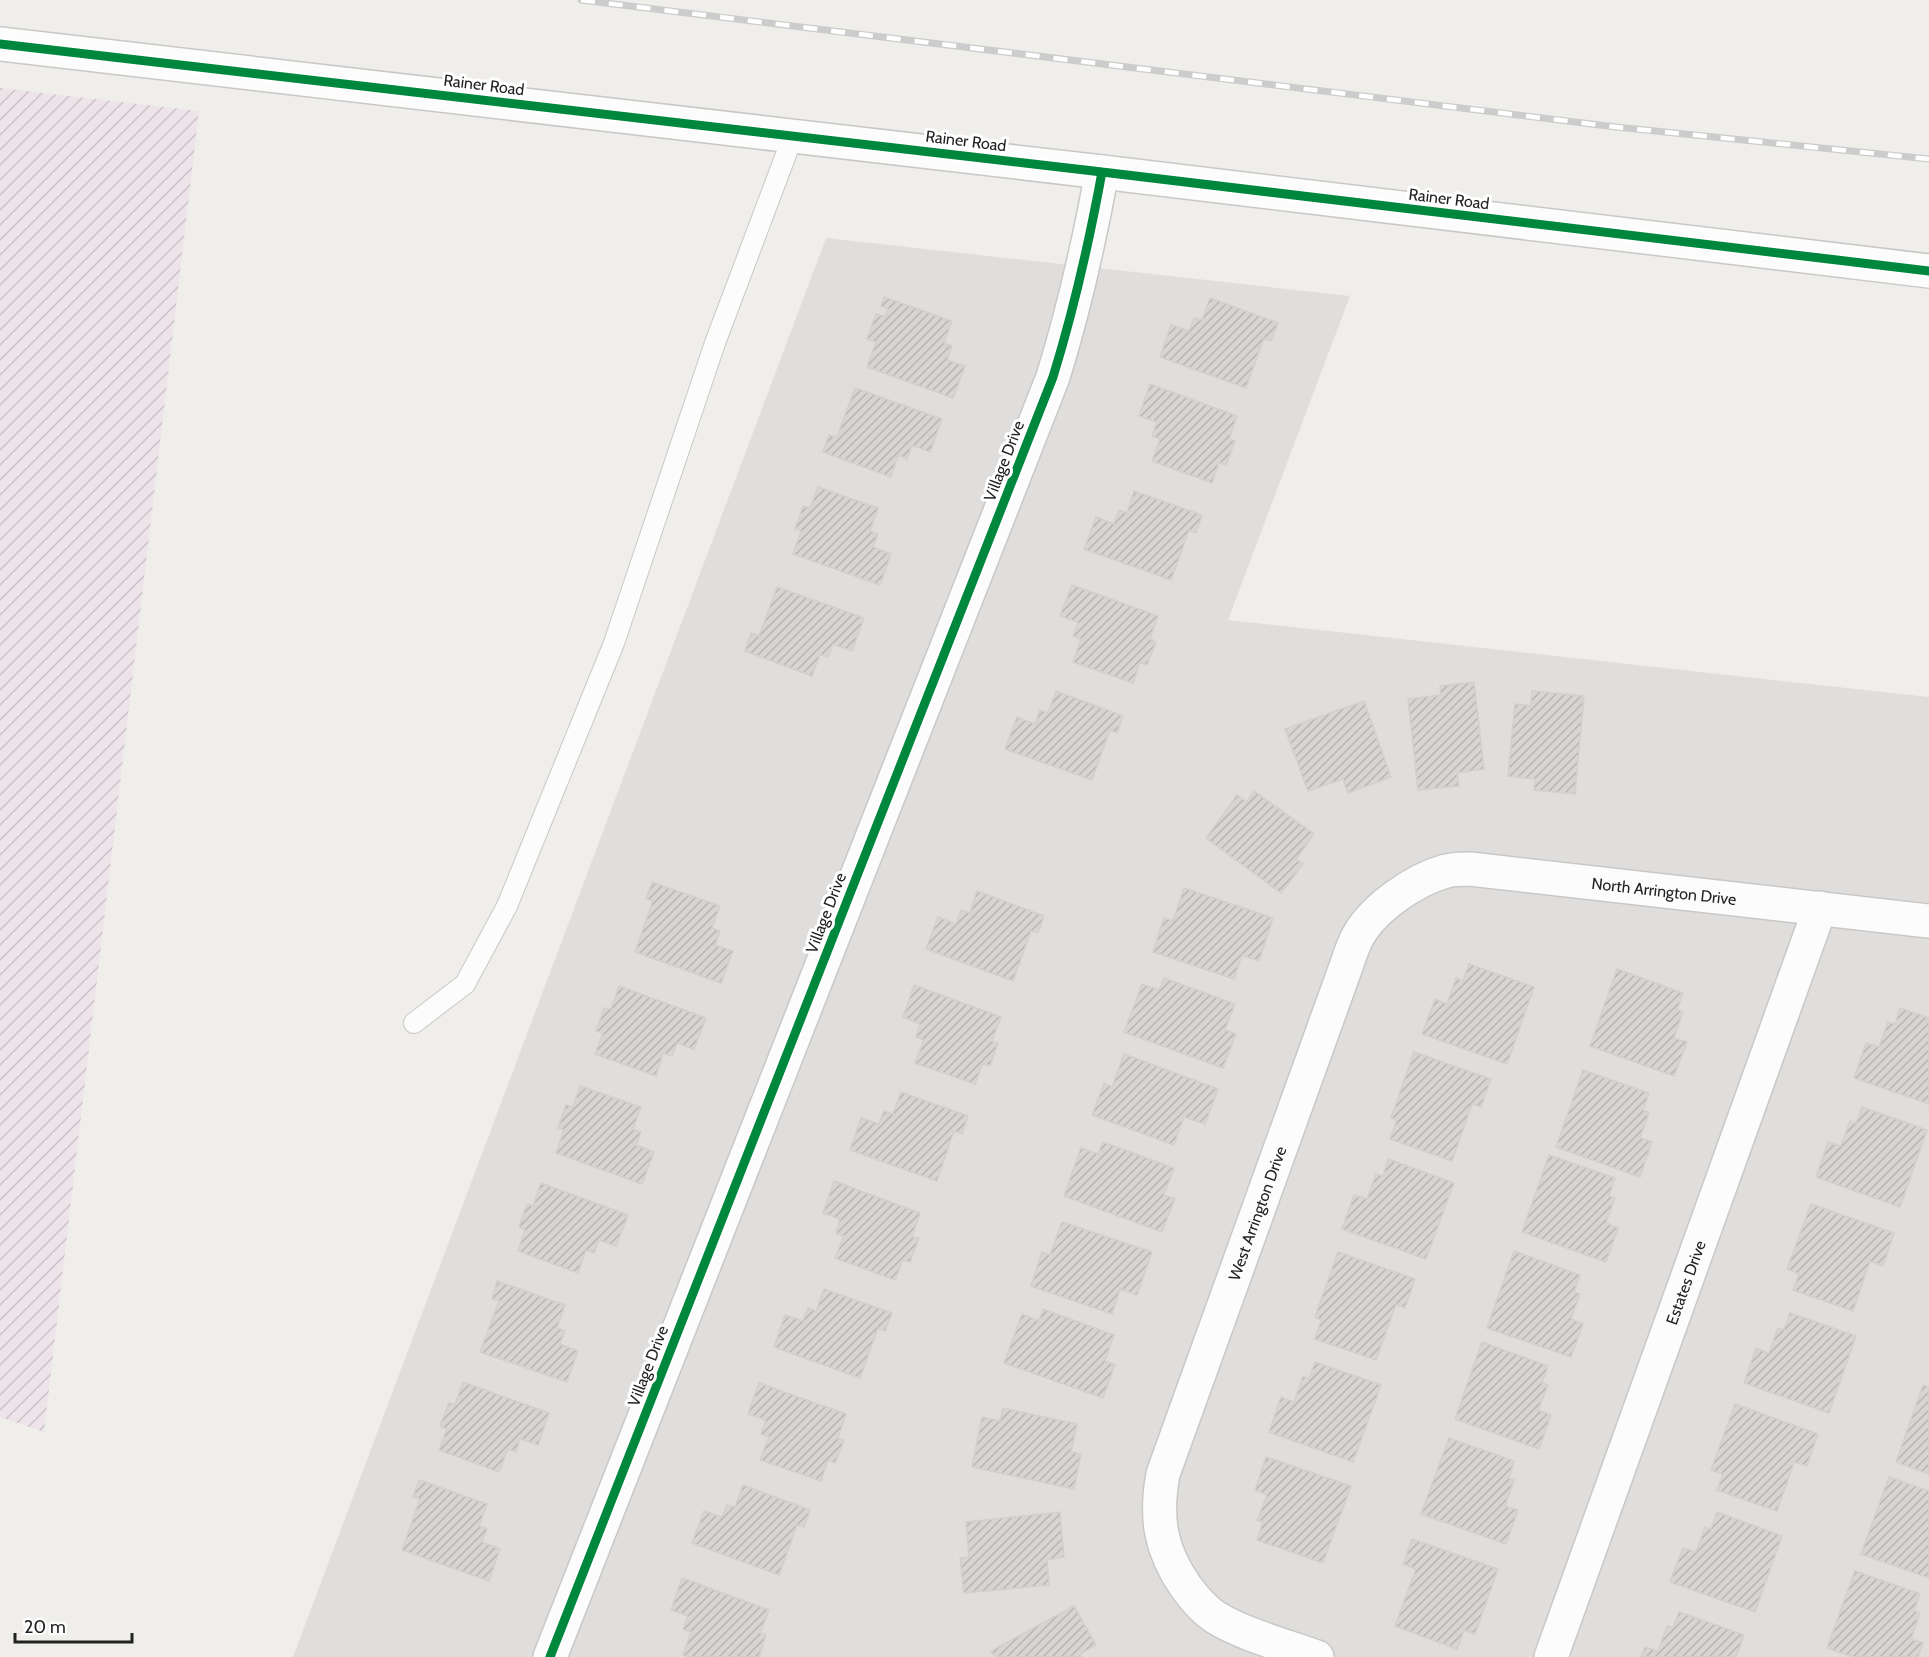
<svg xmlns="http://www.w3.org/2000/svg" width="1929" height="1657" viewBox="0 0 1929 1657" font-family="Cabin,sans-serif">
  <defs>
    <pattern id="industrial-furrows" width="10" height="10" patternUnits="userSpaceOnUse" patternTransform="scale(1.5)"><rect width="10" height="10" fill="#ede4e9"/><path d="M-1 1l2-2M0 10L10 0M9 11l2-2" fill="none" stroke="#cbc3c8"/></pattern>
    <pattern id="building-hatch" width="6" height="6" patternUnits="userSpaceOnUse" patternTransform="scale(1.5)"><rect width="6" height="6" fill="#d7d4d2"/><path d="M-1 1l2-2M0 6l6-6M5 7l2-2" fill="none" stroke="#b8b6b4"/></pattern>
  </defs>
  <rect width="100%" height="100%" fill="#f0eeeb"/>
  <path fill="#dfdedc" d="M 826,238 L 1350,296 L 1228,620 L 1929,697 L 1929,1657 L 293,1657 Z"/>
  <path fill="url(#industrial-furrows)" d="M 0,88 L 199,111 L 44,1432 L 0,1417 Z"/>
  <path fill="url(#building-hatch)" stroke="#d3d0cc" stroke-width="1.5" d="M 884,297 L 952,321 L 944,343 L 952,346 L 947,360 L 965,366 L 953,398 L 867,367 L 876,342 L 867,339 L 876,314 L 885,317 L 888,309 L 881,306 Z
    M 1210,298 L 1278,323 L 1271,341 L 1264,338 L 1246,388 L 1160,357 L 1171,325 L 1189,331 L 1194,318 L 1202,320 Z
    M 1150,384 L 1237,416 L 1229,439 L 1235,441 L 1226,465 L 1219,462 L 1212,483 L 1152,461 L 1160,439 L 1152,436 L 1157,422 L 1139,416 Z
    M 855,388 L 942,419 L 930,452 L 912,445 L 907,459 L 898,455 L 891,477 L 823,452 L 829,435 L 837,437 Z
    M 818,487 L 878,508 L 870,531 L 878,534 L 873,547 L 891,554 L 880,585 L 793,554 L 801,531 L 795,529 L 803,506 L 810,508 Z
    M 1134,491 L 1202,515 L 1196,533 L 1189,530 L 1171,580 L 1084,549 L 1096,517 L 1114,524 L 1119,510 L 1127,513 Z
    M 1072,585 L 1158,616 L 1150,639 L 1156,642 L 1147,665 L 1140,662 L 1133,683 L 1073,662 L 1081,639 L 1073,636 L 1078,622 L 1060,616 Z
    M 777,587 L 864,618 L 852,651 L 833,644 L 828,657 L 820,654 L 812,676 L 745,651 L 751,633 L 759,636 Z
    M 1474,682 L 1484,769 L 1457,773 L 1459,786 L 1418,790 L 1408,699 L 1441,695 L 1440,686 Z
    M 1056,691 L 1123,716 L 1117,733 L 1110,730 L 1092,780 L 1005,749 L 1017,717 L 1035,724 L 1040,710 L 1048,713 Z
    M 1532,691 L 1584,696 L 1575,794 L 1534,790 L 1535,779 L 1508,776 L 1515,704 L 1531,706 Z
    M 1364,701 L 1391,777 L 1348,793 L 1343,779 L 1308,791 L 1285,729 Z
    M 1254,791 L 1314,834 L 1296,859 L 1303,864 L 1281,893 L 1206,838 L 1237,795 L 1247,802 Z
    M 652,882 L 720,906 L 712,928 L 720,931 L 715,945 L 733,951 L 721,983 L 635,952 L 653,901 L 646,899 Z
    M 1184,888 L 1273,918 L 1259,961 L 1242,955 L 1234,979 L 1153,952 L 1164,918 L 1173,921 Z
    M 977,891 L 1044,916 L 1038,933 L 1031,931 L 1013,981 L 926,949 L 938,917 L 956,924 L 961,910 L 970,913 Z
    M 1469,964 L 1534,987 L 1507,1064 L 1422,1034 L 1435,999 L 1447,1004 L 1456,978 L 1463,981 Z
    M 1617,969 L 1683,993 L 1677,1010 L 1683,1012 L 1674,1038 L 1687,1042 L 1674,1076 L 1590,1046 Z
    M 1164,978 L 1235,1004 L 1225,1030 L 1236,1034 L 1223,1068 L 1124,1032 L 1142,984 L 1159,990 Z
    M 914,985 L 1001,1017 L 992,1041 L 998,1043 L 990,1066 L 983,1063 L 975,1084 L 915,1063 L 924,1040 L 916,1037 L 920,1024 L 903,1017 Z
    M 619,986 L 706,1018 L 694,1049 L 677,1043 L 672,1056 L 663,1053 L 656,1076 L 595,1054 L 603,1033 L 596,1031 L 604,1008 L 611,1009 Z
    M 1900,1008 L 1929,1018 L 1929,1104 L 1854,1078 L 1866,1043 L 1879,1047 L 1888,1022 L 1895,1024 Z
    M 1414,1052 L 1491,1079 L 1481,1107 L 1472,1104 L 1452,1161 L 1390,1139 L 1397,1120 L 1391,1118 Z
    M 1124,1054 L 1218,1089 L 1205,1124 L 1184,1117 L 1174,1145 L 1092,1115 L 1104,1083 L 1112,1087 Z
    M 1583,1070 L 1649,1093 L 1643,1110 L 1649,1112 L 1640,1138 L 1652,1142 L 1640,1177 L 1556,1147 Z
    M 580,1086 L 641,1107 L 633,1129 L 641,1132 L 636,1145 L 654,1152 L 642,1184 L 556,1153 L 564,1130 L 558,1128 L 566,1105 L 573,1107 Z
    M 901,1092 L 968,1116 L 962,1134 L 954,1131 L 937,1181 L 850,1150 L 861,1118 L 879,1124 L 884,1111 L 893,1114 Z
    M 1862,1107 L 1927,1130 L 1900,1207 L 1816,1177 L 1828,1142 L 1841,1146 L 1850,1121 L 1856,1123 Z
    M 1103,1142 L 1174,1168 L 1164,1195 L 1175,1199 L 1162,1232 L 1064,1196 L 1081,1148 L 1098,1154 Z
    M 1549,1155 L 1615,1178 L 1609,1196 L 1615,1198 L 1606,1223 L 1618,1228 L 1606,1262 L 1522,1232 Z
    M 1388,1159 L 1454,1183 L 1426,1259 L 1342,1229 L 1354,1195 L 1367,1199 L 1376,1174 L 1383,1176 Z
    M 834,1181 L 920,1213 L 912,1237 L 919,1238 L 910,1262 L 903,1260 L 895,1280 L 835,1258 L 844,1236 L 836,1233 L 840,1219 L 823,1213 Z
    M 541,1183 L 628,1215 L 616,1246 L 599,1240 L 594,1253 L 586,1250 L 578,1273 L 518,1251 L 525,1230 L 519,1227 L 527,1204 L 533,1206 Z
    M 1811,1204 L 1894,1233 L 1883,1266 L 1870,1261 L 1853,1311 L 1793,1290 L 1799,1274 L 1787,1269 Z
    M 1062,1222 L 1152,1252 L 1137,1295 L 1120,1289 L 1112,1314 L 1031,1286 L 1042,1252 L 1050,1255 Z
    M 1514,1251 L 1580,1275 L 1574,1292 L 1580,1294 L 1571,1319 L 1583,1324 L 1571,1357 L 1487,1328 Z
    M 1338,1252 L 1415,1279 L 1405,1308 L 1396,1304 L 1376,1360 L 1315,1339 L 1321,1320 L 1315,1317 Z
    M 497,1281 L 565,1305 L 557,1328 L 565,1331 L 560,1344 L 578,1351 L 567,1382 L 480,1352 L 499,1301 L 492,1299 Z
    M 824,1289 L 892,1313 L 885,1331 L 878,1328 L 860,1378 L 774,1347 L 785,1315 L 803,1321 L 808,1308 L 816,1311 Z
    M 1043,1309 L 1114,1335 L 1105,1361 L 1115,1365 L 1103,1398 L 1004,1363 L 1022,1314 L 1039,1321 Z
    M 1790,1313 L 1856,1336 L 1829,1413 L 1744,1383 L 1756,1348 L 1769,1353 L 1778,1328 L 1784,1330 Z
    M 1482,1342 L 1548,1366 L 1542,1383 L 1548,1385 L 1538,1410 L 1551,1415 L 1539,1449 L 1455,1419 Z
    M 1315,1362 L 1381,1385 L 1353,1462 L 1269,1432 L 1281,1397 L 1294,1402 L 1303,1376 L 1309,1379 Z
    M 463,1382 L 549,1413 L 538,1445 L 520,1439 L 516,1452 L 508,1449 L 499,1472 L 439,1450 L 447,1429 L 440,1426 L 449,1403 L 455,1405 Z
    M 759,1383 L 846,1414 L 838,1438 L 844,1440 L 835,1463 L 828,1460 L 821,1481 L 760,1460 L 769,1437 L 761,1434 L 766,1420 L 748,1414 Z
    M 1923,1385 L 1929,1387 L 1929,1474 L 1896,1462 Z
    M 1735,1404 L 1818,1434 L 1807,1466 L 1794,1462 L 1777,1511 L 1717,1490 L 1723,1474 L 1711,1470 Z
    M 1003,1408 L 1077,1424 L 1071,1452 L 1081,1454 L 1074,1489 L 972,1467 L 982,1417 L 1000,1421 Z
    M 1449,1438 L 1514,1461 L 1509,1478 L 1514,1480 L 1505,1506 L 1518,1510 L 1506,1544 L 1421,1514 Z
    M 1266,1457 L 1351,1486 L 1323,1563 L 1257,1540 L 1263,1522 L 1257,1520 L 1267,1495 L 1255,1490 Z
    M 1889,1477 L 1929,1491 L 1929,1578 L 1861,1554 Z
    M 419,1480 L 487,1504 L 479,1526 L 487,1529 L 482,1542 L 500,1549 L 489,1581 L 402,1550 L 420,1499 L 413,1497 Z
    M 743,1485 L 810,1510 L 804,1527 L 797,1525 L 779,1575 L 692,1543 L 704,1511 L 722,1517 L 727,1505 L 735,1507 Z
    M 1060,1512 L 1064,1557 L 1047,1560 L 1049,1585 L 964,1593 L 960,1558 L 969,1557 L 966,1522 Z
    M 1717,1512 L 1782,1536 L 1755,1612 L 1670,1582 L 1683,1548 L 1696,1552 L 1705,1527 L 1711,1529 Z
    M 1412,1539 L 1498,1569 L 1475,1634 L 1464,1630 L 1457,1649 L 1395,1626 L 1416,1569 L 1403,1564 Z
    M 1855,1571 L 1920,1594 L 1914,1611 L 1920,1613 L 1911,1639 L 1923,1643 L 1918,1657 L 1853,1657 L 1827,1648 Z
    M 682,1578 L 769,1610 L 760,1633 L 766,1635 L 759,1657 L 689,1657 L 683,1655 L 691,1632 L 683,1629 L 688,1616 L 671,1610 Z
    M 1074,1606 L 1096,1645 L 1080,1654 L 1082,1657 L 995,1657 L 991,1651 Z
    M 1679,1612 L 1744,1635 L 1736,1657 L 1641,1657 L 1645,1647 L 1658,1651 L 1667,1626 L 1673,1628 Z"/>
  <g fill="none" stroke-linecap="round" stroke-linejoin="round">
    <defs>
      <path id="lane" d="M 414,1023 L 465,984 L 507,906 L 614,643 L 715,343 L 793,136"/>
      <g id="street">
        <path d="M 0,44 L 1102,172 L 1929,271"/>
        <path d="M 550,1657 L 1053,377 C 1074,309 1089,243 1102,172"/>
        <path id="s1" d="M 1317,1657 C 1286,1646 1242,1634 1215,1617 C 1203,1609 1194,1598 1186,1587 C 1160,1550 1155,1518 1163,1474 L 1348,961 C 1350,954 1353,947 1356,940 C 1371,909 1414,880 1446,871 C 1454,869 1462,869 1470,869 L 1929,921"/>
        <path id="s2" d="M 1551,1657 L 1820,908"/>
      </g>
    </defs>
    <use href="#lane" stroke="#c9c8c7" stroke-width="22"/>
    <use href="#street" stroke="#c9c8c7" stroke-width="36"/>
    <use href="#lane" stroke="#fdfcfc" stroke-width="20"/>
    <use href="#street" stroke="#fdfcfc" stroke-width="33"/>
    <defs>
      <path id="rail" d="M 581,0 L 1616,127 L 1929,159"/>
    </defs>
    <use href="#rail" stroke="#ccc" stroke-width="7"/>
    <use href="#rail" stroke="#fff" stroke-width="4.5" stroke-dasharray="14" stroke-linecap="butt"/>
    <defs>
      <path id="cycleway" d="M 0,44 L 1102,172 L 1929,271
        M 550,1657 L 1053,377 C 1074,309 1089,243 1102,172"/>
    </defs>
    <use href="#cycleway" stroke="#fff" stroke-width="13"/>
    <use href="#cycleway" stroke="#00873e" stroke-width="9"/>
  </g>
  <g text-anchor="middle" dominant-baseline="central" stroke-width="6" stroke-linejoin="round" paint-order="stroke">
    <g font-size="16" fill="#222" stroke="#fff">
      <text transform="translate(484 85) rotate(7)">Rainer Road</text>
      <text transform="translate(966 141) rotate(7)">Rainer Road</text>
      <text transform="translate(1449 199) rotate(7)">Rainer Road</text>
      <text transform="translate(1004 461) rotate(-69)">Village Drive</text>
      <text stroke="none"><textPath href="#s1" startOffset="1174">North Arrington Drive</textPath></text>
      <text transform="translate(826 913) rotate(-69)">Village Drive</text>
      <text stroke="none"><textPath href="#s1" startOffset="548">West Arrington Drive</textPath></text>
      <text stroke="none"><textPath href="#s2" startOffset="398">Estates Drive</textPath></text>
      <text transform="translate(648 1366) rotate(-69)">Village Drive</text>
    </g>
  </g>
  <path d="M15 1633v9h117v-9" fill="none" stroke="#222222" stroke-width="3"/>
  <text x="24" y="1633" font-size="18" fill="#222222" stroke="#ffffff" stroke-width="4.5" paint-order="stroke">20 m</text>
</svg>
